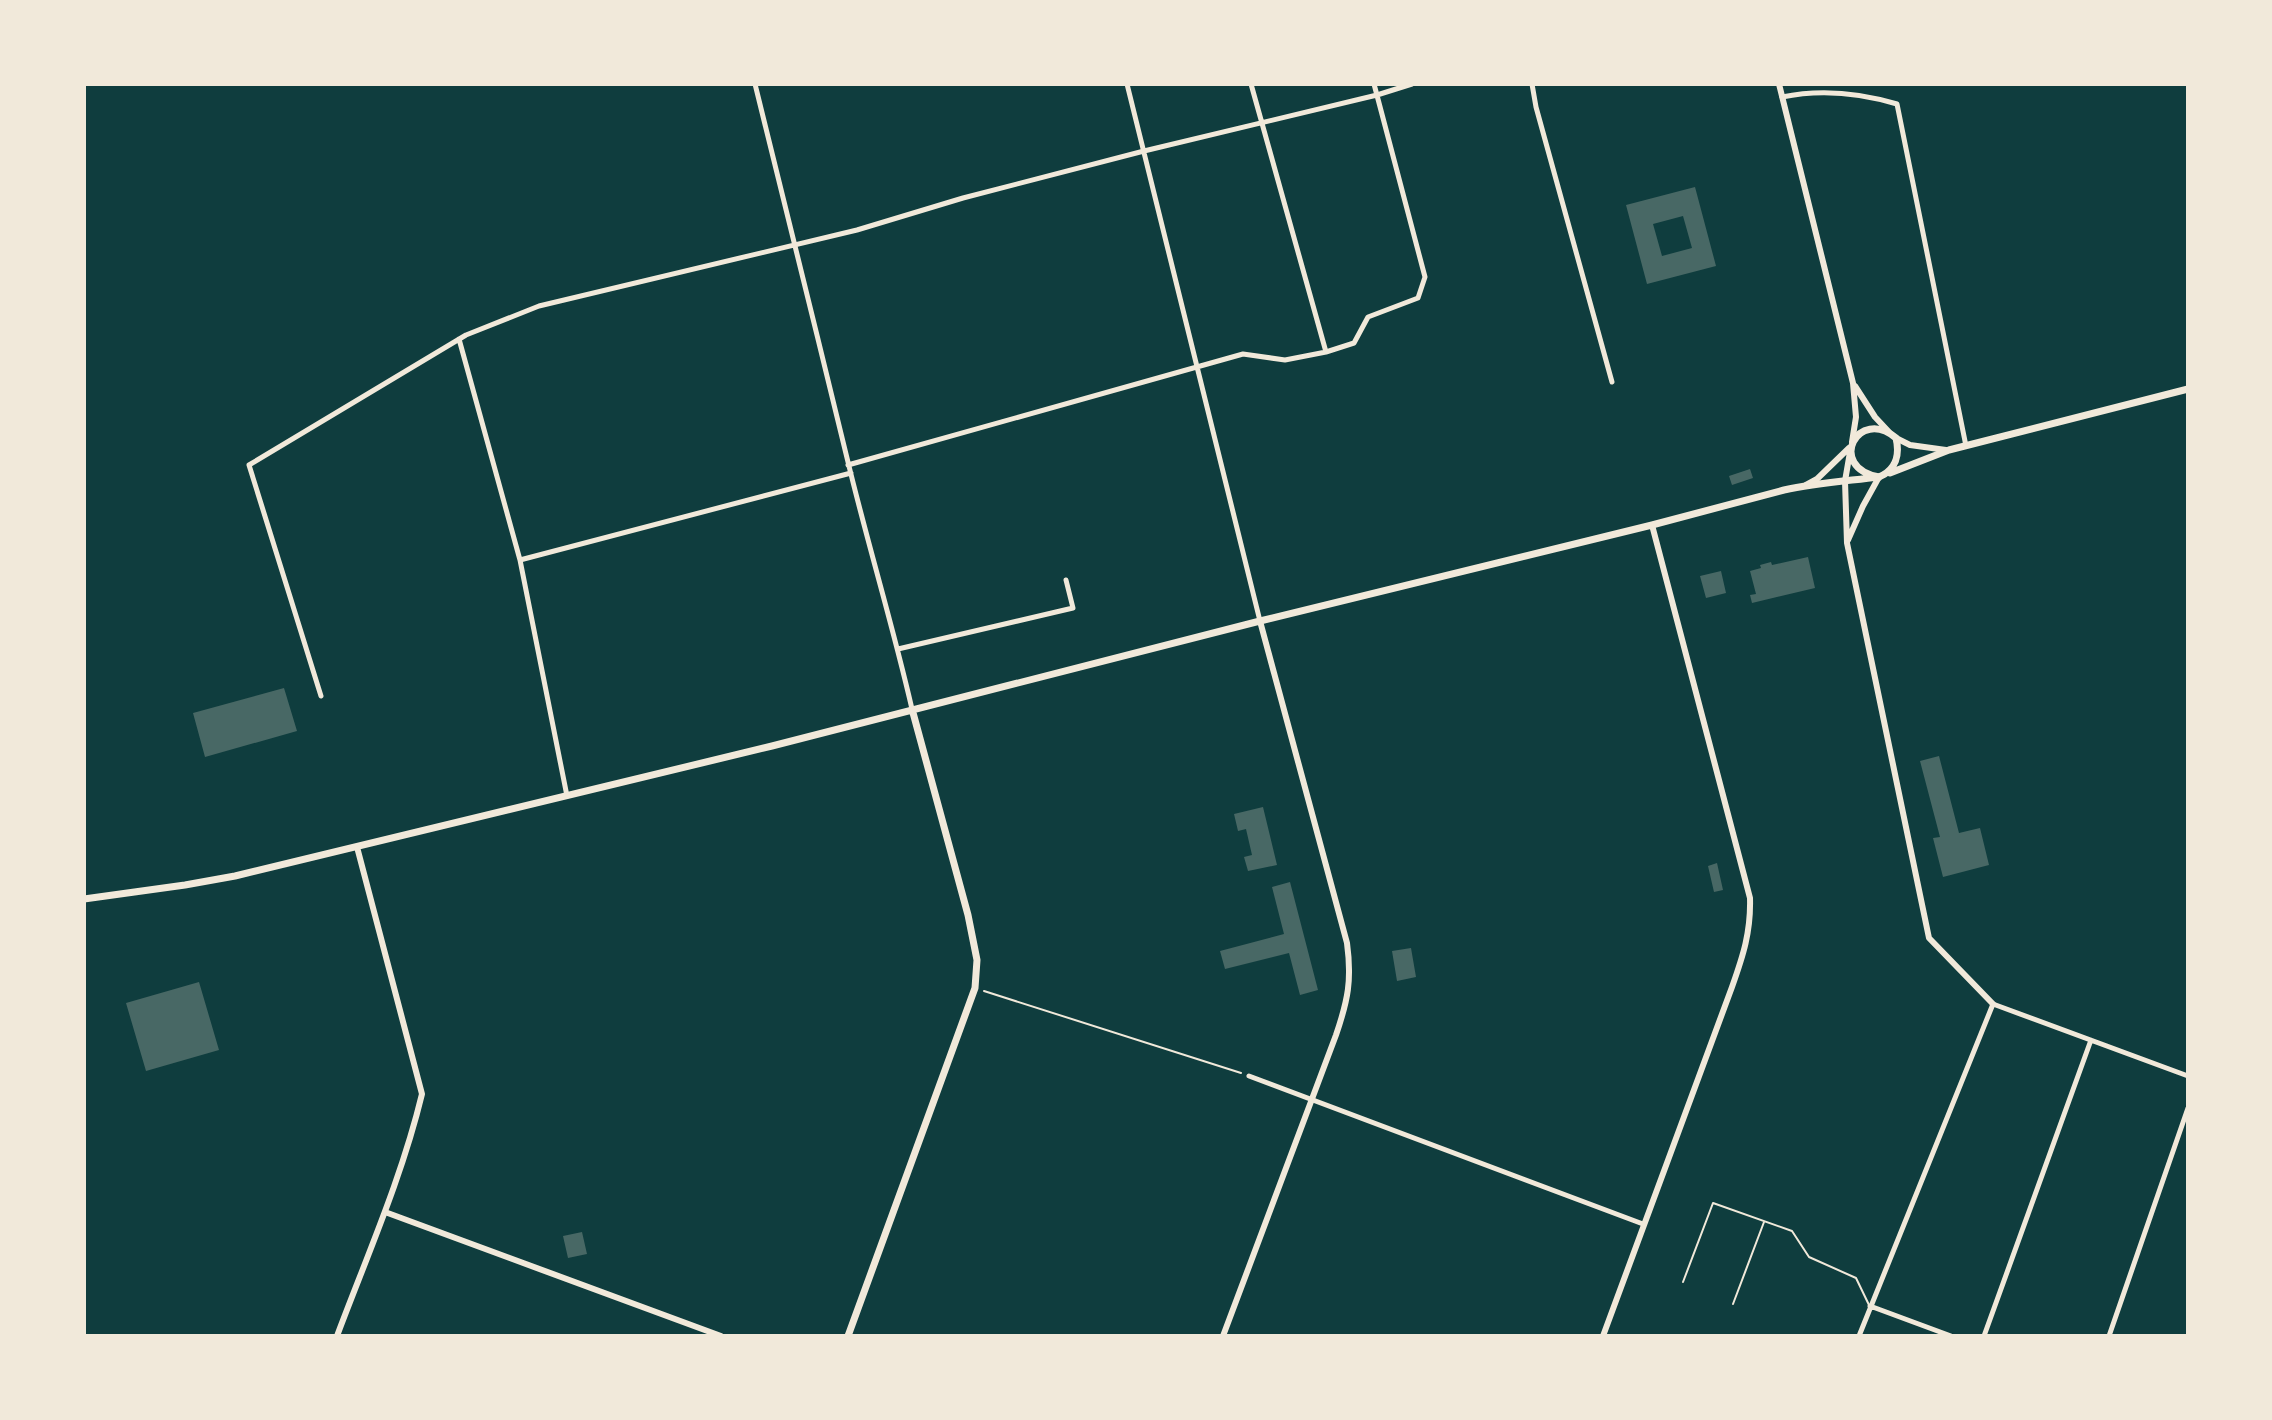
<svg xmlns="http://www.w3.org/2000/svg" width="2272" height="1420" viewBox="0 0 2272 1420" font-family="Rubik,sans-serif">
  <rect width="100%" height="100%" fill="#0f3d3e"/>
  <path fill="#486865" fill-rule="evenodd" d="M 1695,187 L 1716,266 L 1647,284 L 1626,205 ZM 1683,216 L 1692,248 L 1662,256 L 1653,224 Z
    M 1750,469 L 1753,478 L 1732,485 L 1729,476 Z
    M 1808,557 L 1815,588 L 1752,603 L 1750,595 L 1756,594 L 1750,571 L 1761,568 L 1760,565 L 1771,562 L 1772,565 Z
    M 1721,571 L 1726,593 L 1706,598 L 1700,576 Z
    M 284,688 L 297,731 L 205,757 L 193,713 Z
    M 1939,756 L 1959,833 L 1980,828 L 1989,865 L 1943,877 L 1933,838 L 1940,837 L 1920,761 Z
    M 1263,807 L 1277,865 L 1248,871 L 1244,857 L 1252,855 L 1246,829 L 1238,831 L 1234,814 Z
    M 1717,863 L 1723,890 L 1714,892 L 1708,866 Z
    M 1290,882 L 1318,990 L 1300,995 L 1289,953 L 1225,969 L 1220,951 L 1284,934 L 1272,887 Z
    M 1411,948 L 1416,977 L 1397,981 L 1392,951 Z
    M 199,982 L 219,1050 L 146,1071 L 126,1003 Z
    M 582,1232 L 587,1254 L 568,1258 L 563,1236 Z"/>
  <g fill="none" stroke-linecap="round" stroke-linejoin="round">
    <path stroke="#f1e9da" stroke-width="2" d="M 984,991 L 1241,1073"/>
    <path stroke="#f1e9da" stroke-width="2" d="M 1683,1282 L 1713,1203 L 1792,1231 L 1809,1257 L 1856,1278 L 1869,1305
      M 1733,1304 L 1764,1222"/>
    <path stroke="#f1e9da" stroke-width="5" d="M 755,84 C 787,210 817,336 848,462 C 868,545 893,626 912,709
      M 1127,84 L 1260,621
      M 1251,84 L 1326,352
      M 1532,84 L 1536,107 L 1612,382
      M 1782,97 C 1820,89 1860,93 1897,104 L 1966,446
      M 459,339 L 520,560 L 567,796
      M 848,465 L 1243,354 L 1285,360 L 1326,352 L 1354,343 L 1368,317 L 1418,298 L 1425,277 L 1374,84
      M 520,560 L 851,473
      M 898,649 L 1073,608 L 1066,580
      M 321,696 L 249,465 L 466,335 L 539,306 L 857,230 L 963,198 L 1144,151 L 1377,95 L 1412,84
      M 1249,1076 L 1643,1224
      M 1870,1306 L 1951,1336
      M 1859,1336 L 1993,1004 L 2188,1076
      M 1984,1336 L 2091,1040
      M 2109,1336 L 2188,1108"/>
    <path stroke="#f1e9da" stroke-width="6" d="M 1779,84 L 1853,383 L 1856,417 L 1852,442
      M 1855,386 L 1875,417 L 1889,432
      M 1896,438 L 1910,445 L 1946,450
      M 1850,452 L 1845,481 L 1847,543 L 1929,938 L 1993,1004
      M 1806,485 L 1817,479 L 1849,448
      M 1848,540 L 1863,506 L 1879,477
      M 385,1212 L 721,1336
      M 337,1336 C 367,1256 402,1177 422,1094 L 357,847
      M 1223,1336 L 1336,1035 C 1348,1000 1352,980 1347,943 L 1260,621
      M 1603,1336 L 1732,987 C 1743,956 1751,932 1750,898 L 1652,525"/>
    <path stroke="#f1e9da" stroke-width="7" d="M 1890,473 L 1949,450 L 2188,389
      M 84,899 L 185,885 L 235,876 L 772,746 L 1260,621 L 1652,525 L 1784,490 C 1815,483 1847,481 1879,477 C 1896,470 1900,455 1896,438 C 1858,406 1826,467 1879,477
      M 848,1336 L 975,988 L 977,960 L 968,915 L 912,709"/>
  </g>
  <rect width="2272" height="1420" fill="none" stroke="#f1e9da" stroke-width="172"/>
</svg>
